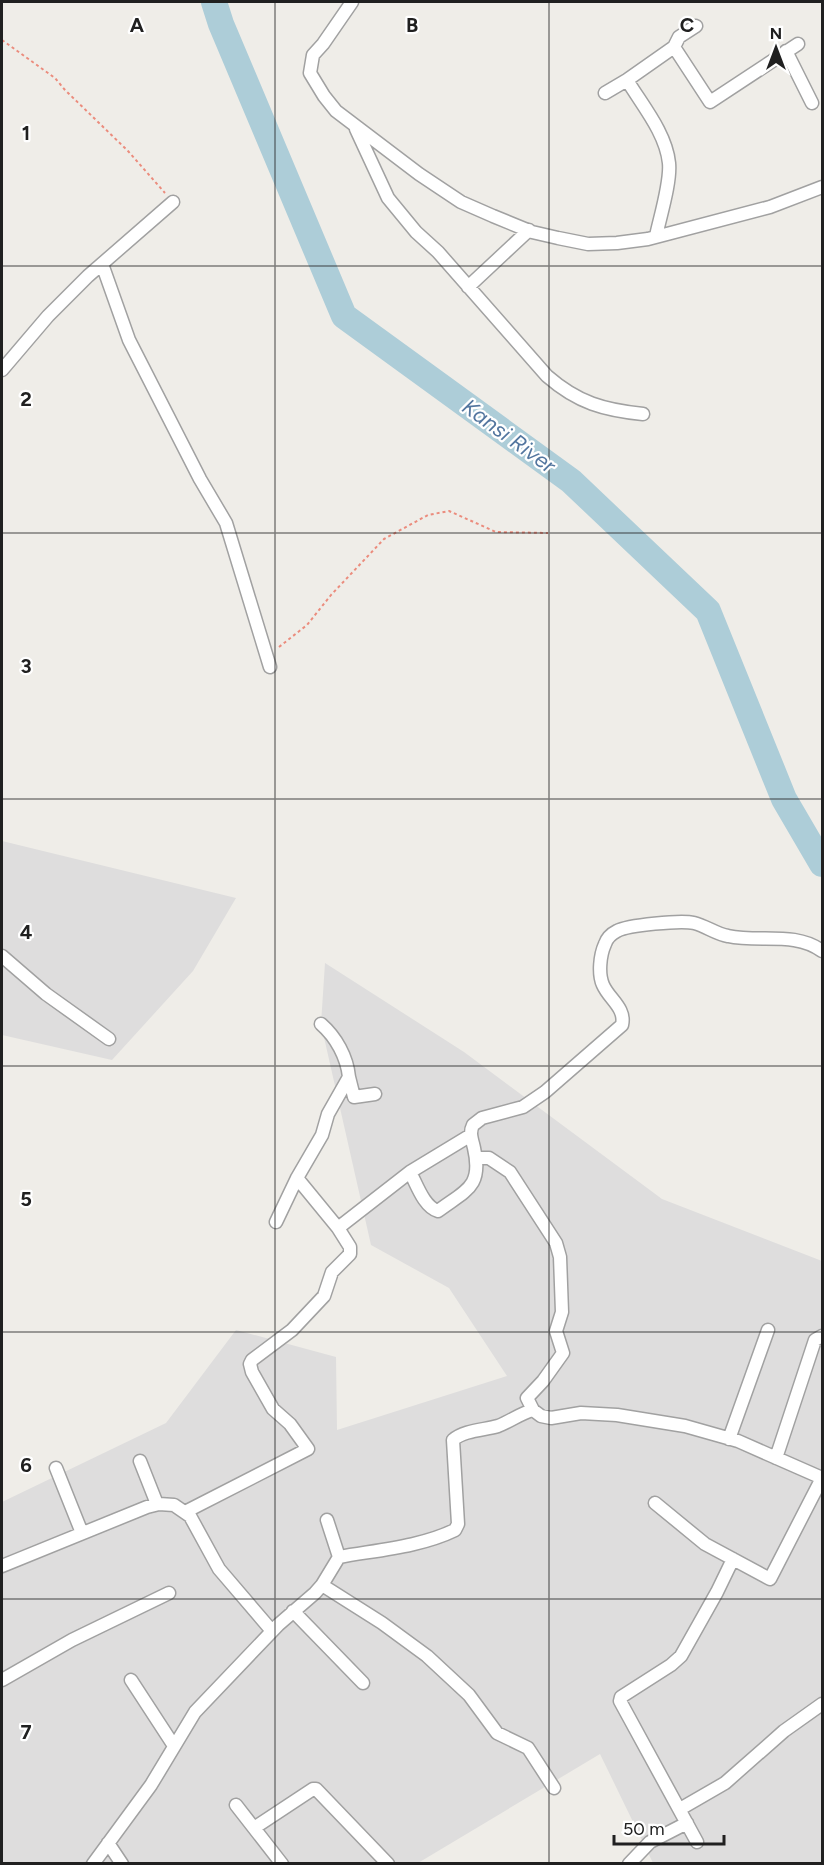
<svg xmlns="http://www.w3.org/2000/svg" width="824" height="1865" viewBox="0 0 824 1865" font-family="Figtree,sans-serif">
  <rect width="100%" height="100%" fill="#efede8"/>
  <path fill="#dedddd" d="M 2,841 L 236,898 L 193,971 L 112,1060 L 2,1035 Z
    M 325,963 L 464,1052 L 662,1199 L 822,1261 L 822,1863 L 653,1863 L 600,1754 L 418,1863 L 2,1864 L 2,1502 L 166,1423 L 236,1330 L 336,1357 L 337,1430 L 507,1376 L 449,1288 L 371,1245 L 321,1024 Z"/>
  <g fill="none" stroke-linecap="round" stroke-linejoin="round">
    <path stroke="#adcdd8" stroke-width="26" d="M 214,2 L 221,24 L 344,316 L 571,481 L 708,611 L 784,799 L 822,864"/>
    <defs>
      <path id="minor" d="M 352,2 L 323,44 L 313,55 L 310,73 L 324,96 L 336,111 L 419,174 L 461,202 L 493,216 L 532,232 L 558,238 L 588,244 L 617,243 L 648,239 L 770,207 L 822,187
        M 674,47 L 710,102 L 798,44
        M 786,51 L 812,103
        M 627,80 C 642,105 666,133 669,163 C 671,182 660,217 656,236
        M 605,93 L 627,80 L 674,47 L 679,37 L 696,26
        M 356,129 L 388,198 L 416,232 L 438,252 L 547,376 C 578,403 604,410 643,414
        M 102,264 L 129,340 L 200,479 L 226,523 L 270,667
        M 468,287 L 529,230
        M 2,370 L 48,316 L 88,276 L 173,202
        M 2,956 L 46,994 L 109,1039
        M 349,1077 L 354,1097 L 375,1094
        M 476,1158 L 489,1158 L 510,1172 L 556,1243 L 560,1257 L 562,1312 L 556,1331 L 563,1353 L 543,1381 L 527,1398 L 533,1410
        M 410,1172 C 417,1185 424,1207 438,1211 C 466,1190 483,1187 474,1148 C 472,1139 469,1133 473,1125 L 482,1118 L 523,1107 L 545,1092 L 622,1025 C 626,1008 609,999 603,985 C 598,974 600,955 605,944 C 607,938 611,934 617,931 C 628,925 681,920 694,923 C 706,926 716,934 728,936 C 759,943 795,931 822,951
        M 297,1178 L 338,1228
        M 276,1222 L 297,1178 L 322,1135 L 328,1114 L 349,1077 C 347,1057 336,1037 321,1024
        M 729,1439 L 768,1330
        M 776,1458 L 815,1340 L 822,1336
        M 140,1461 L 157,1504
        M 56,1468 L 82,1533
        M 655,1503 L 705,1544 L 770,1579 L 822,1478
        M 185,1512 L 308,1449 L 290,1424 L 273,1409 L 252,1372 L 250,1364 L 252,1360 L 292,1330 L 324,1296 L 332,1272 L 350,1254 L 350,1247 L 338,1228 L 410,1172 L 471,1135
        M 327,1520 L 339,1557
        M 2,1566 L 147,1507 L 159,1504 L 174,1505 L 190,1516 L 219,1569 L 272,1631
        M 322,1585 L 382,1623 L 427,1656 L 469,1695 L 497,1733 L 528,1748 L 554,1788
        M 293,1611 L 363,1683
        M 2,1680 L 72,1640 L 169,1593
        M 131,1680 L 174,1746
        M 236,1805 L 282,1864
        M 680,1809 L 725,1783 L 784,1731 L 822,1704
        M 254,1828 L 313,1789 L 316,1789 L 388,1864
        M 697,1842 L 620,1701 L 621,1697 L 671,1665 L 681,1656 L 717,1592 L 733,1559
        M 108,1843 L 122,1864
        M 93,1864 L 151,1785 L 195,1712 L 278,1625 L 315,1593 L 322,1585 L 339,1557 C 377,1550 420,1547 455,1530 L 458,1524 L 453,1440 C 464,1430 485,1430 498,1426 C 511,1421 521,1413 533,1410 L 541,1416 L 551,1418 L 581,1413 L 617,1415 L 685,1426 L 738,1441 L 822,1478
        M 629,1864 L 650,1842 L 687,1823"/>
    </defs>
    <use href="#minor" stroke="#a1a1a1" stroke-width="15"/>
    <path stroke="#eb8c7d" stroke-width="2" stroke-dasharray="3 3" stroke-linecap="butt" d="M 2,40 L 55,78 L 65,90 L 128,151 L 165,193
      M 279,647 L 307,625 L 331,595 L 384,539 L 428,515 L 449,511 L 496,532 L 548,533"/>
    <use href="#minor" stroke="#fff" stroke-width="12"/>
  </g>
  <path fill="none" stroke="#202020" stroke-width="1.5" stroke-opacity="0.55" d="M 275,2 L 275,1864M 549,2 L 549,1864M 2,266 L 822,266M 2,533 L 822,533M 2,799 L 822,799M 2,1066 L 822,1066M 2,1332 L 822,1332M 2,1599 L 822,1599"/>
  <g text-anchor="middle" dominant-baseline="central" stroke-width="4.5" stroke-linejoin="round" paint-order="stroke">
    <g font-size="22" font-style="italic" fill="#53769f" stroke="#fff">
      <text transform="translate(509 436) rotate(36)">Kansi River</text>
    </g>
  </g>
  <g font-size="20" text-anchor="middle" font-weight="bold" fill="#202020" stroke="#fff" stroke-width="4.5" stroke-linejoin="round" paint-order="stroke">
    <text x="137" y="32">A</text>
    <text x="412" y="32">B</text>
    <text x="687" y="32">C</text>
    <text x="26" y="140">1</text>
    <text x="26" y="406">2</text>
    <text x="26" y="673">3</text>
    <text x="26" y="939">4</text>
    <text x="26" y="1206">5</text>
    <text x="26" y="1472">6</text>
    <text x="26" y="1739">7</text>
  </g>
  <rect width="824" height="1865" fill="none" stroke="#202020" stroke-width="6"/>
  <g transform="translate(776 48)" stroke="#ffffff" stroke-width="4.5" paint-order="stroke">
  <path d="M0-4.5L10 22L0 15L-10 22Z" fill="#202020"/>
  <text y="-9" font-size="16" font-weight="bold" text-anchor="middle" fill="#202020">N</text>
  </g>
  <path d="M614 1835v9h110v-9" fill="none" stroke="#202020" stroke-width="3"/>
  <text x="623" y="1835" font-size="18" fill="#202020" stroke="#ffffff" stroke-width="4.5" paint-order="stroke">50 m</text>
</svg>
